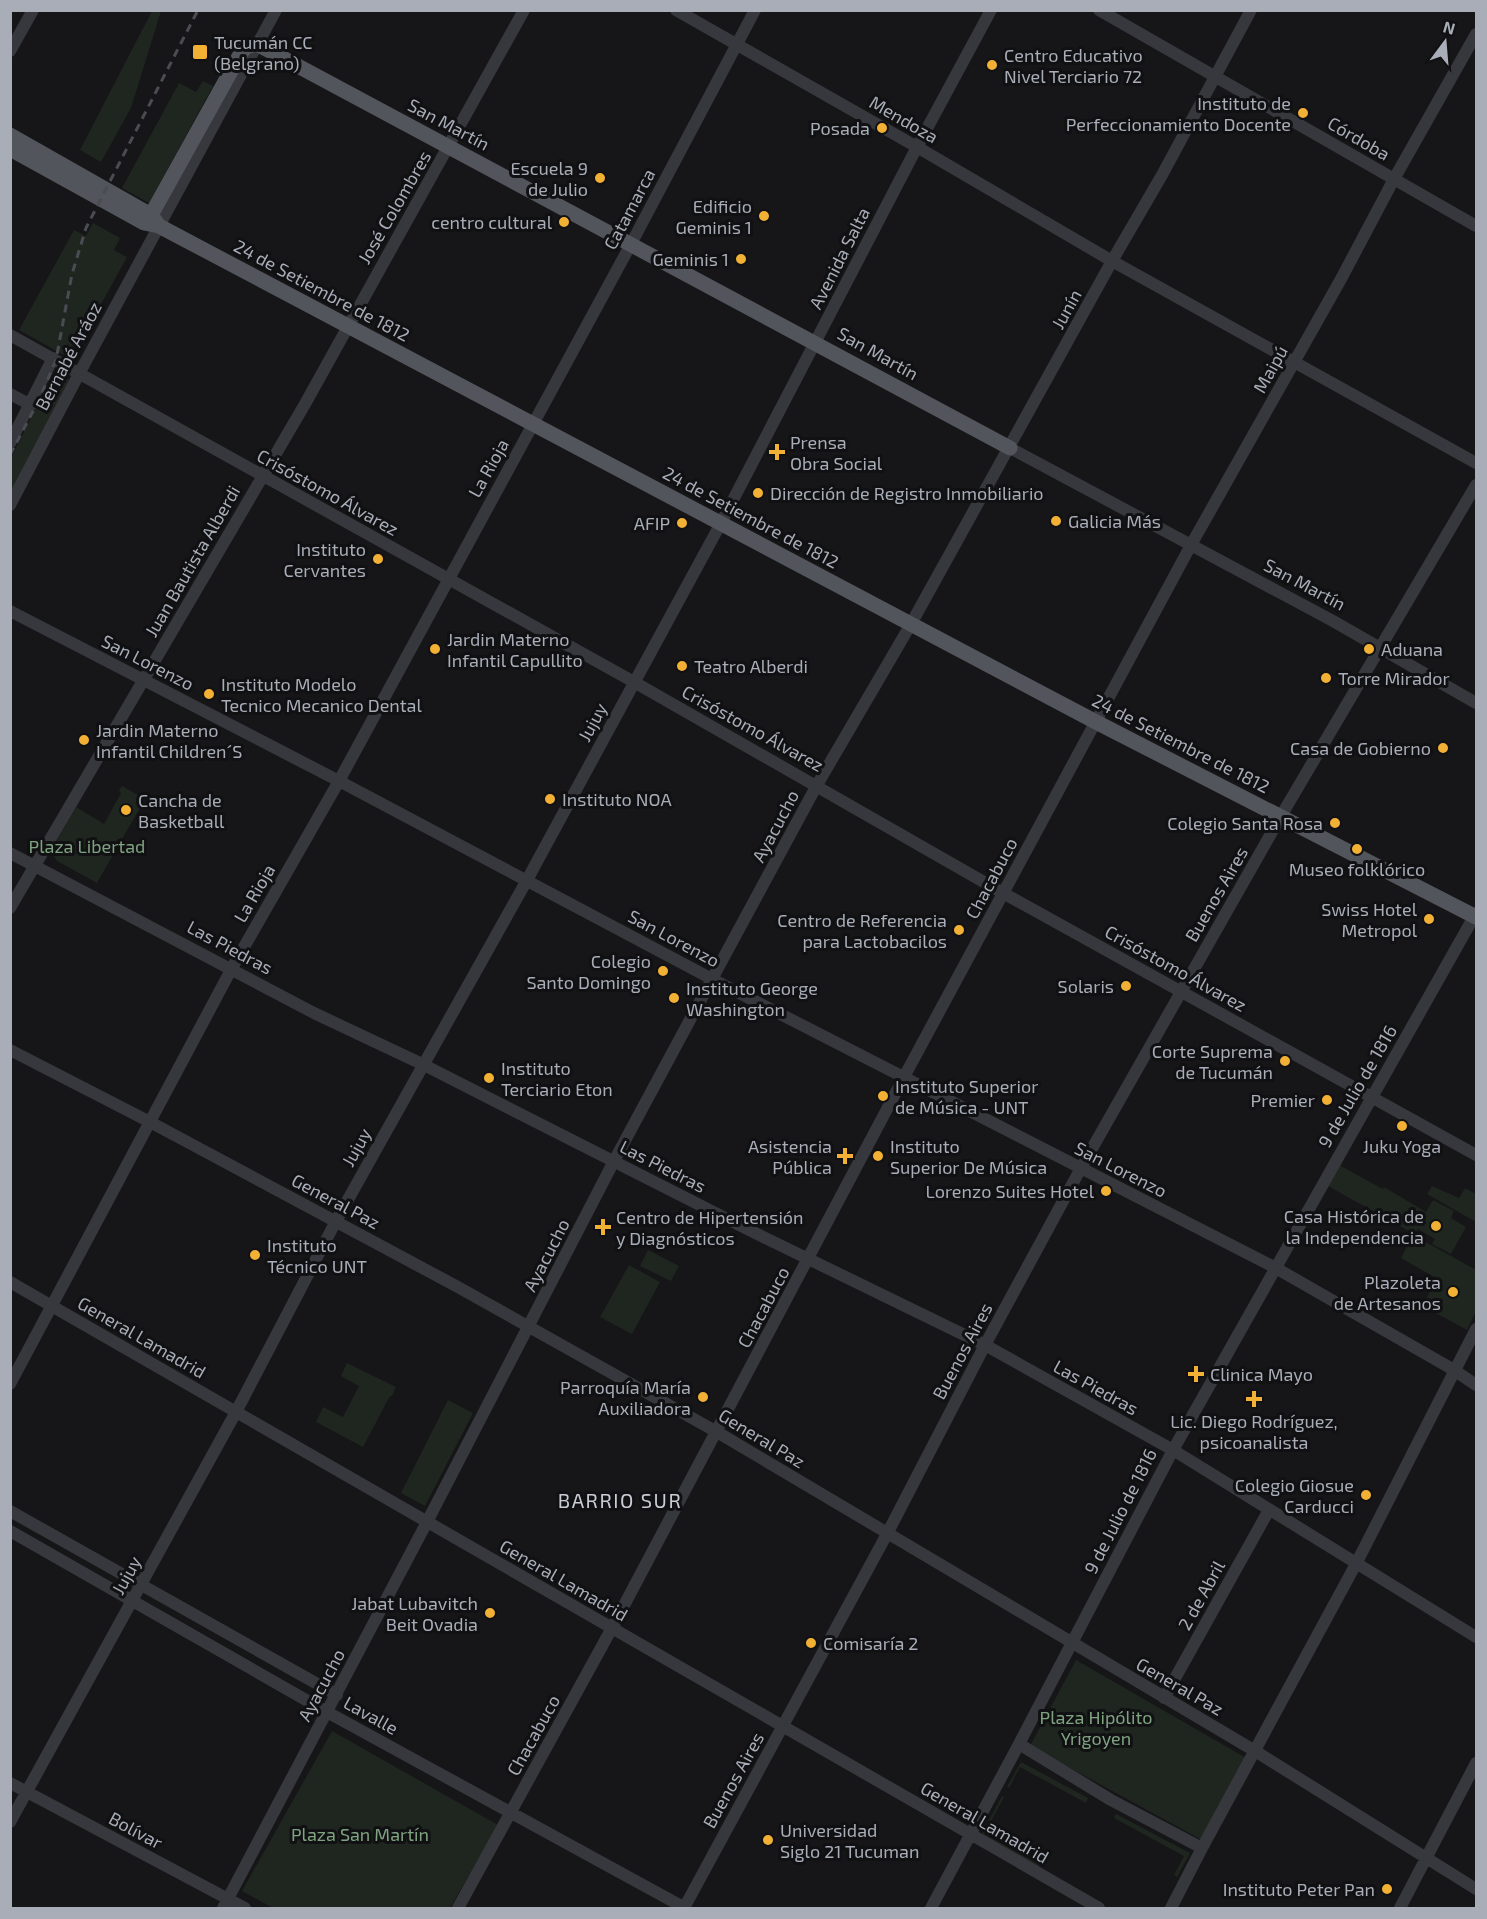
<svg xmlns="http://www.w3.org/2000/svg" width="1487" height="1919" viewBox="0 0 1487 1919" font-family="'Exo 2',sans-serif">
  <rect width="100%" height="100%" fill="#161618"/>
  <path fill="#1e261f" d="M 152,11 L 161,11 L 131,108 L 101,162 L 80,150 Z
    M 203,81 L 213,86 L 149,203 L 122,188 L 179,83 L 196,92 Z
    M 93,223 L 120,238 L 114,250 L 127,257 L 71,359 L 19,330 L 74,230 L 86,236 Z
    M 55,370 L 69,380 L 11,493 L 11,458 Z
    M 122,786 L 145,799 L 97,883 L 57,861 L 51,851 L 76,807 L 104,824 L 121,793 L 119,791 Z
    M 1339,1165 L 1383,1189 L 1384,1187 L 1426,1212 L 1433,1200 L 1454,1211 L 1451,1218 L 1466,1227 L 1451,1254 L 1432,1244 L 1435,1239 L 1418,1229 L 1414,1234 L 1328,1186 Z
    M 1432,1186 L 1459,1198 L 1465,1188 L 1476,1194 L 1476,1222 L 1427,1194 Z
    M 1413,1235 L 1476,1270 L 1476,1311 L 1467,1330 L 1423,1306 L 1436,1278 L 1401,1258 Z
    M 648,1250 L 679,1266 L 671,1281 L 640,1266 Z
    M 629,1265 L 660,1282 L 632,1334 L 600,1317 Z
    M 347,1363 L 396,1387 L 392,1396 L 390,1396 L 363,1447 L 316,1422 L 323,1407 L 343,1417 L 359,1386 L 341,1376 Z
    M 448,1400 L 473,1413 L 425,1506 L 401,1493 Z
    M 1076,1660 L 1248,1759 L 1202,1840 L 1030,1746 Z
    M 332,1731 L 498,1825 L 450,1908 L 273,1908 L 242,1891 Z
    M 1021,1762 L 1088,1798 L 1086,1803 L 1020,1767 L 1009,1788 L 1007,1787 Z
    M 1002,1796 L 1004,1797 L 984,1834 L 1040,1865 L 1038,1868 L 981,1835 Z
    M 1116,1814 L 1190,1853 L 1177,1877 L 1174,1875 L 1184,1856 L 1114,1818 Z"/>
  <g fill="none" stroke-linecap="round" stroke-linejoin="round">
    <path stroke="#37383d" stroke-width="12" d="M 676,10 L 917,147 L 1112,261 L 1476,463
      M 1099,10 L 1476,226
      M 10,51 L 33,10
      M 10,335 L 634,682 L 1003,893 L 1476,1155
      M 10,394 L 31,405
      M 10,443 L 53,358
      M 1010,448 L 1333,621 L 1476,703
      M 10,505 L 80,372 L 276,10
      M 10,611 L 339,781 L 712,979 L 1274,1267 L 1454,1370 L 1476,1385
      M 10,853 L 314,1013 L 422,1064 L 747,1229 L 985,1345 L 1173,1450 L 1476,1637
      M 10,908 L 305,404 L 524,10
      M 10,1050 L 150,1122 L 456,1286 L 717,1432 L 1255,1751 L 1476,1889
      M 10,1282 L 1099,1908
      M 10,1384 L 232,968 L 339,781 L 631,244 L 755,10
      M 10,1511 L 337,1695
      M 10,1531 L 327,1712 L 685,1908
      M 1164,1698 L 1269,1510
      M 1019,1744 L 1111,1800 L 1202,1848
      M 10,1783 L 245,1908
      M 10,1822 L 236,1412 L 336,1221 L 527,880 L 721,523 L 917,147 L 991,10
      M 223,1908 L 427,1522 L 614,1161 L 712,979 L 817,785 L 911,624 L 1112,261 L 1162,175 L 1251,10
      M 458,1908 L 612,1628 L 904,1077 L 1191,545 L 1341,279 L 1394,179 L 1476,34
      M 684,1908 L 887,1534 L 985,1345 L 1081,1168 L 1281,816 L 1476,485
      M 931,1908 L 1019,1744 L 1173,1450 L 1476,913
      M 1171,1908 L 1202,1848 L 1357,1562 L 1476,1329
      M 1400,1908 L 1476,1763"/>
    <path stroke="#53555c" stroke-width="15" d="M 10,135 L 151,215 L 157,223
      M 10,149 L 144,223 L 159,226 L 1096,722 L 1476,917
      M 151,215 L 241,53 L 246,47 L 257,44 L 1010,448"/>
    <path stroke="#4a4c52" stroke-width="3" stroke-dasharray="8 6" stroke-linecap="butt" d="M 10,455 L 39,400 L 56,360 L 72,274 L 86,228 L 198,10"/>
  </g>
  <g fill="#f2b134" stroke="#111113" stroke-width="2">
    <rect x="192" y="44" width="16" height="16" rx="3"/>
    <circle cx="992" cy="65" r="6"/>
    <circle cx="1303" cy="113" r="6"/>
    <circle cx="882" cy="128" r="6"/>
    <circle cx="600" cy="178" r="6"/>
    <circle cx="764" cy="216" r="6"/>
    <circle cx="564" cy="222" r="6"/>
    <circle cx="741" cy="259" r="6"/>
    <path d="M774 443h6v6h6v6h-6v6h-6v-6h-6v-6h6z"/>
    <circle cx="758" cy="493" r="6"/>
    <circle cx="1056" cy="521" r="6"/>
    <circle cx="682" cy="523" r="6"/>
    <circle cx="378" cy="559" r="6"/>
    <circle cx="435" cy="649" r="6"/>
    <circle cx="1369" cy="649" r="6"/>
    <circle cx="682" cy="666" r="6"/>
    <circle cx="1326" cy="678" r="6"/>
    <circle cx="209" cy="694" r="6"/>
    <circle cx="84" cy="740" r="6"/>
    <circle cx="1443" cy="748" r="6"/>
    <circle cx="550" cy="799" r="6"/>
    <circle cx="126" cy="810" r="6"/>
    <circle cx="1335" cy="823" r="6"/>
    <circle cx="1357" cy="849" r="6"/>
    <circle cx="1429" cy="919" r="6"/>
    <circle cx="959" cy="930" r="6"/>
    <circle cx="663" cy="971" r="6"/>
    <circle cx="1126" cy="986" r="6"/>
    <circle cx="674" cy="998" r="6"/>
    <circle cx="1285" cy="1061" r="6"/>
    <circle cx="489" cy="1078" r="6"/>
    <circle cx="883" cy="1096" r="6"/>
    <circle cx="1327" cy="1100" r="6"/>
    <circle cx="1402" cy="1126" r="6"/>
    <path d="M842 1147h6v6h6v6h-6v6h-6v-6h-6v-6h6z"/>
    <circle cx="878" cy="1156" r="6"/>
    <circle cx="1106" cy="1191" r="6"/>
    <circle cx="1436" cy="1226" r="6"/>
    <path d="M600 1218h6v6h6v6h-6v6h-6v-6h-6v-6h6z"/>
    <circle cx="255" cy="1255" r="6"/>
    <circle cx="1453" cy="1292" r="6"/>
    <path d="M1193 1365h6v6h6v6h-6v6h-6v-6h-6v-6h6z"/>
    <circle cx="703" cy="1397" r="6"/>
    <path d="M1251 1390h6v6h6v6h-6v6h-6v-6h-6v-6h6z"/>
    <circle cx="1366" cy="1495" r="6"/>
    <circle cx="490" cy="1613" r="6"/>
    <circle cx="811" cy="1643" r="6"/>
    <circle cx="768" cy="1840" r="6"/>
    <circle cx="1387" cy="1889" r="6"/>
  </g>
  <g text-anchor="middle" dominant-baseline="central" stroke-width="6" stroke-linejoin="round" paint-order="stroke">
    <g font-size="18" fill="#a8adb8" stroke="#111113" text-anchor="end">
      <text x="214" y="42" text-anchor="start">Tucumán CC<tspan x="214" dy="21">(Belgrano)</tspan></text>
      <text x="1004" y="55" text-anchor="start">Centro Educativo<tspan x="1004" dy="21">Nivel Terciario 72</tspan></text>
      <text x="1291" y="103">Instituto de<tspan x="1291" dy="21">Perfeccionamiento Docente</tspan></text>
      <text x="870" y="128">Posada</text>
      <text x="588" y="168">Escuela 9<tspan x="588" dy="21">de Julio</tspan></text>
      <text x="752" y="206">Edificio<tspan x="752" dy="21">Geminis 1</tspan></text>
      <text x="552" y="222">centro cultural</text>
      <text x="729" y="259">Geminis 1</text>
      <text x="790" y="442" text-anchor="start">Prensa<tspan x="790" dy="21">Obra Social</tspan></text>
      <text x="770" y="493" text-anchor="start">Dirección de Registro Inmobiliario</text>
      <text x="1068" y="521" text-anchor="start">Galicia Más</text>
      <text x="670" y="523">AFIP</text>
      <text x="366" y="549">Instituto<tspan x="366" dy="21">Cervantes</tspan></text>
      <text x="447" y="639" text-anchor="start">Jardin Materno<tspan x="447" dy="21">Infantil Capullito</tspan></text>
      <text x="1381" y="649" text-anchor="start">Aduana</text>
      <text x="694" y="666" text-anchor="start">Teatro Alberdi</text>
      <text x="1338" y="678" text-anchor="start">Torre Mirador</text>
      <text x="221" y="684" text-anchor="start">Instituto Modelo<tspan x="221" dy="21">Tecnico Mecanico Dental</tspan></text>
      <text x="96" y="730" text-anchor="start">Jardin Materno<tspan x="96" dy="21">Infantil Children´S</tspan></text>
      <text x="1431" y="748">Casa de Gobierno</text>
      <text x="562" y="799" text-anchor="start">Instituto NOA</text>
      <text x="138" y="800" text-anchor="start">Cancha de<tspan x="138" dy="21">Basketball</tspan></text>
      <text x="1323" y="823">Colegio Santa Rosa</text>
      <text x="1357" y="869" text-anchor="middle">Museo folklórico</text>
      <text x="1417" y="909">Swiss Hotel<tspan x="1417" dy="21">Metropol</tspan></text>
      <text x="947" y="920">Centro de Referencia<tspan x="947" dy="21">para Lactobacilos</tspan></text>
      <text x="651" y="961">Colegio<tspan x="651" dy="21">Santo Domingo</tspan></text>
      <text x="1114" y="986">Solaris</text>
      <text x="686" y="988" text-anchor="start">Instituto George<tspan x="686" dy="21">Washington</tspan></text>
      <text x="1273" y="1051">Corte Suprema<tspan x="1273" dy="21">de Tucumán</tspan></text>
      <text x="501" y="1068" text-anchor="start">Instituto<tspan x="501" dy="21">Terciario Eton</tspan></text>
      <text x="895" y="1086" text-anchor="start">Instituto Superior<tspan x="895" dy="21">de Música - UNT</tspan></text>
      <text x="1315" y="1100">Premier</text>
      <text x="832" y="1146">Asistencia<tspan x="832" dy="21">Pública</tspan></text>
      <text x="890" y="1146" text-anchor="start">Instituto<tspan x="890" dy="21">Superior De Música</tspan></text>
      <text x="1402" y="1146" text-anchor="middle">Juku Yoga</text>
      <text x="1094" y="1191">Lorenzo Suites Hotel</text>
      <text x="1424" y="1216">Casa Histórica de<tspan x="1424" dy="21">la Independencia</tspan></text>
      <text x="616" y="1217" text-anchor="start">Centro de Hipertensión<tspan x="616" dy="21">y Diagnósticos</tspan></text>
      <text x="267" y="1245" text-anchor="start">Instituto<tspan x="267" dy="21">Técnico UNT</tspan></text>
      <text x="1441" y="1282">Plazoleta<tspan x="1441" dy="21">de Artesanos</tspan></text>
      <text x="1210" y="1374" text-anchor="start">Clinica Mayo</text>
      <text x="691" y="1387">Parroquía María<tspan x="691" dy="21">Auxiliadora</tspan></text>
      <text x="1254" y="1421" text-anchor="middle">Lic. Diego Rodríguez,<tspan x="1254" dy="21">psicoanalista</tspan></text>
      <text x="1354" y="1485">Colegio Giosue<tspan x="1354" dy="21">Carducci</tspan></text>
      <text x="478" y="1603">Jabat Lubavitch<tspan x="478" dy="21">Beit Ovadia</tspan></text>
      <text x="823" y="1643" text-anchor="start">Comisaría 2</text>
      <text x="780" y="1830" text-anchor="start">Universidad<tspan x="780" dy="21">Siglo 21 Tucuman</tspan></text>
      <text x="1375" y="1889">Instituto Peter Pan</text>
    </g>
    <g font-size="18" fill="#a8adb8" stroke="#111113">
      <text transform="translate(904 119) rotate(30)">Mendoza</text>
      <text transform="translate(449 124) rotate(28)">San Martín</text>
      <text transform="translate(1359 138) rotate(30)">Córdoba</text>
      <text transform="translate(394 207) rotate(-60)">José Colombres</text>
      <text transform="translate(629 209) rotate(-62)">Catamarca</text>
      <text transform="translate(839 258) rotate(-63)">Avenida Salta</text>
      <text transform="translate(322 290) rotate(28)">24 de Setiembre de 1812</text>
      <text transform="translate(1066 309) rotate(-61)">Junín</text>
      <text transform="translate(878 353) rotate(29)">San Martín</text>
      <text transform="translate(68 356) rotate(-62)">Bernabé Aráoz</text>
      <text transform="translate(1270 369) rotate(-61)">Maipú</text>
      <text transform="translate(488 468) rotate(-61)">La Rioja</text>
      <text transform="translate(328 492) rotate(29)">Crisóstomo Álvarez</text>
      <text transform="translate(751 517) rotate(28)">24 de Setiembre de 1812</text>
      <text transform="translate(192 561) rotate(-60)">Juan Bautista Alberdi</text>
      <text transform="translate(1305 584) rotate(28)">San Martín</text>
      <text transform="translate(148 662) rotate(27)">San Lorenzo</text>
      <text transform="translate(592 722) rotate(-62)">Jujuy</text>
      <text transform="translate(753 728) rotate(29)">Crisóstomo Álvarez</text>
      <text transform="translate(1181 743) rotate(27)">24 de Setiembre de 1812</text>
      <text transform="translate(775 826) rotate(-62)">Ayacucho</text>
      <text transform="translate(991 878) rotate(-62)">Chacabuco</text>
      <text transform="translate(254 893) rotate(-60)">La Rioja</text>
      <text transform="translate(1216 894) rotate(-60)">Buenos Aires</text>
      <text transform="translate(674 938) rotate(28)">San Lorenzo</text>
      <text transform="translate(230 947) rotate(28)">Las Piedras</text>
      <text transform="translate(1176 968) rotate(29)">Crisóstomo Álvarez</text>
      <text transform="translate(1357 1086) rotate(-60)">9 de Julio de 1816</text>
      <text transform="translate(356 1147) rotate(-61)">Jujuy</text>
      <text transform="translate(663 1166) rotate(27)">Las Piedras</text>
      <text transform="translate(1121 1169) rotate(27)">San Lorenzo</text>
      <text transform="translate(336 1201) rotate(28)">General Paz</text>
      <text transform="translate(546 1255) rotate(-63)">Ayacucho</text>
      <text transform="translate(763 1307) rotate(-62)">Chacabuco</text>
      <text transform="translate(142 1337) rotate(30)">General Lamadrid</text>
      <text transform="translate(962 1351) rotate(-62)">Buenos Aires</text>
      <text transform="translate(1096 1387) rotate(29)">Las Piedras</text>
      <text transform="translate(762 1438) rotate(31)">General Paz</text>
      <text transform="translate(1120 1511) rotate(-63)">9 de Julio de 1816</text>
      <text transform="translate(126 1575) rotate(-61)">Jujuy</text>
      <text transform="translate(564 1580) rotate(30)">General Lamadrid</text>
      <text transform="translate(1201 1595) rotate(-61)">2 de Abril</text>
      <text transform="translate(321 1685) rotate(-62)">Ayacucho</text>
      <text transform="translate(1180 1686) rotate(30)">General Paz</text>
      <text transform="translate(371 1715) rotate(29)">Lavalle</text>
      <text transform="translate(533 1735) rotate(-61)">Chacabuco</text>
      <text transform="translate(733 1780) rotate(-61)">Buenos Aires</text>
      <text transform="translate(985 1822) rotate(30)">General Lamadrid</text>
      <text transform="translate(136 1830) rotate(28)">Bolívar</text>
    </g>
    <g font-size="18" fill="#7fa381" stroke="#111113">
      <text x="87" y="846">Plaza Libertad</text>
      <text x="1096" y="1717">Plaza Hipólito<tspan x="1096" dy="21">Yrigoyen</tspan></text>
      <text x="360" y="1834">Plaza San Martín</text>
    </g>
    <g font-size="20" letter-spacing="1.5" fill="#c9ccd4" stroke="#111113">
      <text x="620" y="1500">BARRIO SUR</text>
    </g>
  </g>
  <rect width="1487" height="1919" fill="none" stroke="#a8adb8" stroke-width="24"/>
  <g transform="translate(1445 42) rotate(16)" stroke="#111113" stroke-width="4.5" paint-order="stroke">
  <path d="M0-4.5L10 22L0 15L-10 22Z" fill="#a8adb8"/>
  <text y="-9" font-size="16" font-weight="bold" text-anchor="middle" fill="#a8adb8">N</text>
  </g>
</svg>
